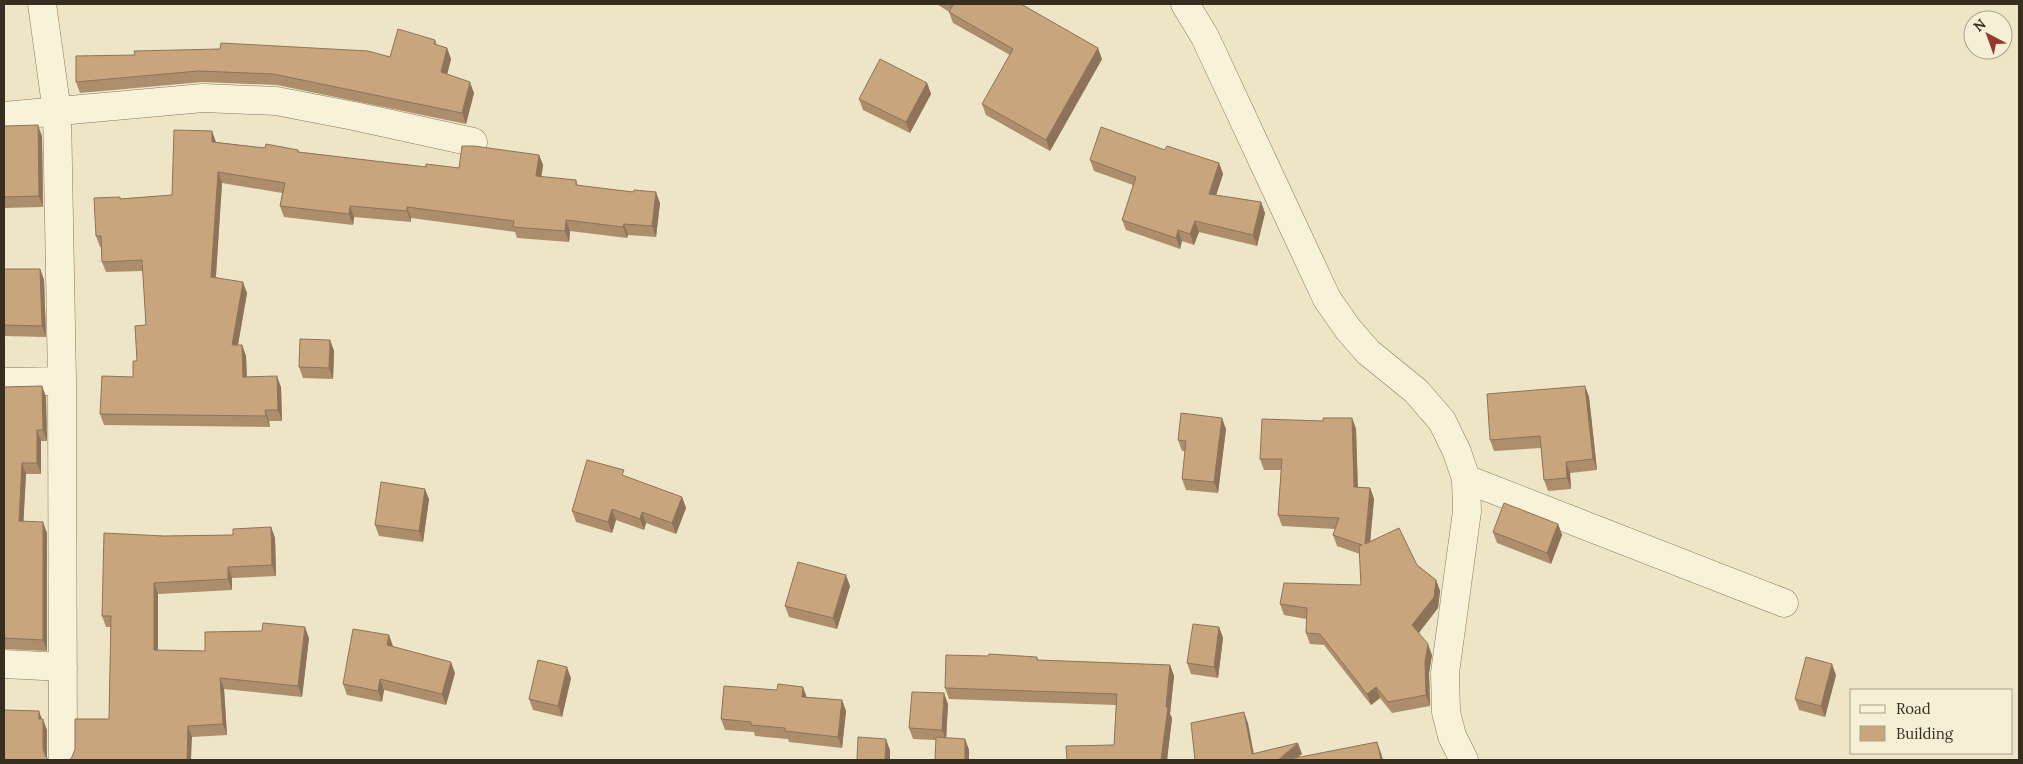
<svg xmlns="http://www.w3.org/2000/svg" width="2023" height="764" viewBox="0 0 2023 764" font-family="Lora,serif">
  <rect width="100%" height="100%" fill="#ede5c6"/>
  <g fill="none" stroke-linecap="round" stroke-linejoin="round">
    <defs>
      <path id="minor" d="M 42,4 L 57,112 L 62,381 L 63,760
        M 1185,4 L 1205,37 L 1327,299 L 1348,329 L 1368,352 L 1416,391 L 1442,421 L 1457,452 L 1466,479 L 1467,511 L 1445,673 L 1446,712 L 1452,736 L 1464,760
        M 4,116 L 203,98 L 276,101 L 354,116 L 473,142
        M 4,382 L 62,381
        M 1466,479 L 1784,603
        M 4,664 L 63,667"/>
    </defs>
    <use href="#minor" stroke="#87785c" stroke-width="29"/>
    <use href="#minor" stroke="#f8f2d9" stroke-width="28"/>
  </g>
  <path fill="#ad8e6c" d="M 937,4 L 1021,4 L 1102,59 L 1050,151 L 986,115 L 982,104 L 1010,55 L 953,23 L 949,12 Z
    M 435,40 L 437,45 L 447,48 L 451,59 L 447,74 L 474,93 L 466,124 L 277,85 L 202,82 L 80,93 L 76,82 L 76,56 L 390,57 Z
    M 927,83 L 931,94 L 910,133 L 863,110 L 859,99 Z
    M 4,126 L 42,136 L 43,207 L 4,208 Z
    M 216,142 L 265,148 L 298,150 L 299,152 L 426,167 L 459,168 L 539,155 L 543,165 L 541,177 L 576,180 L 578,186 L 660,203 L 656,237 L 628,235 L 627,238 L 570,231 L 569,242 L 517,238 L 515,232 L 411,218 L 411,222 L 354,217 L 353,225 L 284,217 L 280,206 L 282,193 L 222,183 L 216,277 L 247,293 L 238,345 L 242,345 L 246,356 L 247,377 L 281,387 L 282,421 L 269,421 L 270,427 L 104,425 L 100,414 L 133,377 L 146,325 L 143,271 L 106,272 L 102,262 L 101,247 L 100,247 L 96,236 L 120,197 L 120,199 L 172,195 Z
    M 1165,150 L 1219,163 L 1223,174 L 1216,195 L 1261,202 L 1265,213 L 1257,246 L 1199,232 L 1194,245 L 1182,241 L 1180,249 L 1126,230 L 1122,220 L 1133,185 L 1094,171 L 1090,160 Z
    M 4,269 L 40,269 L 44,280 L 46,337 L 4,336 Z
    M 330,340 L 334,351 L 333,379 L 303,378 L 299,367 Z
    M 42,386 L 46,397 L 47,441 L 41,441 L 41,474 L 26,474 L 23,521 L 47,533 L 47,651 L 4,649 L 4,387 Z
    M 1585,386 L 1589,397 L 1597,470 L 1570,473 L 1571,489 L 1548,491 L 1544,480 L 1541,448 L 1494,451 L 1490,440 Z
    M 1352,418 L 1356,429 L 1358,487 L 1370,488 L 1374,499 L 1370,541 L 1417,565 L 1436,580 L 1440,591 L 1438,608 L 1419,633 L 1432,655 L 1429,673 L 1430,706 L 1392,713 L 1380,698 L 1371,705 L 1324,645 L 1310,644 L 1306,633 L 1306,619 L 1284,615 L 1280,604 L 1361,585 L 1360,554 L 1337,546 L 1333,535 L 1335,529 L 1282,526 L 1278,515 L 1281,470 L 1264,470 L 1260,459 L 1323,421 Z
    M 1226,429 L 1218,493 L 1186,490 L 1182,479 L 1185,451 L 1182,451 L 1178,440 Z
    M 682,497 L 686,508 L 676,534 L 646,523 L 644,530 L 616,520 L 612,533 L 576,522 L 572,511 Z
    M 429,499 L 423,542 L 379,536 L 375,525 Z
    M 1558,524 L 1562,535 L 1551,564 L 1497,543 L 1493,532 Z
    M 271,527 L 275,538 L 276,576 L 232,578 L 232,590 L 158,594 L 158,650 L 205,651 L 309,638 L 302,697 L 224,689 L 227,735 L 192,737 L 109,719 L 111,627 L 106,627 L 102,616 L 164,536 L 233,535 Z
    M 850,586 L 837,629 L 789,617 L 785,606 Z
    M 1219,627 L 1223,638 L 1218,678 L 1191,674 L 1187,663 Z
    M 393,646 L 392,647 L 455,673 L 446,705 L 384,690 L 382,702 L 347,695 L 343,684 Z
    M 1037,657 L 1038,660 L 1170,665 L 1174,676 L 1170,714 L 1172,718 L 1167,760 L 1067,760 L 1114,745 L 1116,705 L 949,699 L 945,688 Z
    M 1836,675 L 1825,717 L 1799,710 L 1795,699 Z
    M 571,678 L 562,717 L 533,710 L 529,699 Z
    M 807,697 L 842,700 L 846,711 L 842,748 L 789,742 L 788,739 L 755,736 L 754,732 L 725,730 L 721,719 Z
    M 948,704 L 946,738 L 965,739 L 969,750 L 935,740 L 913,739 L 909,728 Z"/>
  <path fill="#8d7458" d="M 447,48 L 451,59 L 445,83 L 441,72 Z
    M 1098,48 L 1102,59 L 1050,151 L 1046,140 Z
    M 470,82 L 474,93 L 466,124 L 462,113 Z
    M 927,83 L 931,94 L 910,133 L 906,122 Z
    M 38,125 L 42,136 L 43,207 L 39,196 Z
    M 212,131 L 216,142 L 212,142 Z
    M 539,155 L 543,165 L 540,187 L 536,176 Z
    M 1219,163 L 1223,174 L 1213,205 L 1209,194 Z
    M 218,172 L 222,183 L 215,288 L 211,277 Z
    M 656,192 L 660,203 L 656,237 L 652,226 Z
    M 1261,202 L 1265,213 L 1257,246 L 1253,235 Z
    M 350,206 L 354,217 L 353,225 L 349,214 Z
    M 407,207 L 411,218 L 411,222 L 407,211 Z
    M 566,220 L 570,231 L 569,242 L 565,231 Z
    M 1195,221 L 1199,232 L 1194,245 L 1190,234 Z
    M 624,224 L 628,235 L 627,238 L 623,227 Z
    M 1178,230 L 1182,241 L 1180,249 L 1176,238 Z
    M 40,269 L 44,280 L 46,337 L 42,326 Z
    M 243,282 L 247,293 L 236,356 L 232,345 Z
    M 330,340 L 334,351 L 333,379 L 329,368 Z
    M 242,345 L 246,356 L 247,388 L 243,377 Z
    M 277,376 L 281,387 L 282,421 L 278,410 Z
    M 42,386 L 46,397 L 47,441 L 43,430 Z
    M 1585,386 L 1589,397 L 1597,470 L 1593,459 Z
    M 265,410 L 269,421 L 270,427 L 266,416 Z
    M 1222,418 L 1226,429 L 1218,493 L 1214,482 Z
    M 1352,418 L 1356,429 L 1358,498 L 1354,487 Z
    M 37,430 L 41,441 L 41,474 L 37,463 Z
    M 1566,462 L 1570,473 L 1571,489 L 1567,478 Z
    M 22,463 L 26,474 L 23,532 L 19,521 Z
    M 1370,488 L 1374,499 L 1369,555 L 1365,544 Z
    M 425,489 L 429,499 L 423,542 L 419,531 Z
    M 682,497 L 686,508 L 676,534 L 672,523 Z
    M 612,509 L 616,520 L 612,533 L 608,522 Z
    M 642,512 L 646,523 L 644,530 L 640,519 Z
    M 43,522 L 47,533 L 47,651 L 43,640 Z
    M 1558,524 L 1562,535 L 1551,564 L 1547,553 Z
    M 271,527 L 275,538 L 276,576 L 272,565 Z
    M 228,567 L 232,578 L 232,590 L 228,579 Z
    M 846,575 L 850,586 L 837,629 L 833,618 Z
    M 1436,580 L 1440,591 L 1438,608 L 1416,636 L 1412,625 Z
    M 154,583 L 158,594 L 158,661 L 154,650 Z
    M 305,627 L 309,638 L 302,697 L 298,686 Z
    M 1219,627 L 1223,638 L 1218,678 L 1214,667 Z
    M 389,635 L 393,646 L 391,656 L 387,645 Z
    M 1428,644 L 1432,655 L 1429,673 L 1430,706 L 1426,695 L 1425,662 Z
    M 451,662 L 455,673 L 446,705 L 442,694 Z
    M 1832,664 L 1836,675 L 1825,717 L 1821,706 Z
    M 1170,665 L 1174,676 L 1170,714 L 1172,718 L 1167,760 L 1161,760 Z
    M 567,667 L 571,678 L 562,717 L 558,706 Z
    M 220,678 L 224,689 L 227,735 L 223,724 Z
    M 380,679 L 384,690 L 382,702 L 378,691 Z
    M 803,687 L 807,698 L 802,697 Z
    M 1376,687 L 1380,698 L 1371,705 L 1367,694 Z
    M 944,693 L 948,704 L 946,741 L 942,730 Z
    M 842,700 L 846,711 L 842,748 L 838,737 Z
    M 39,711 L 43,722 L 39,719 Z
    M 1244,712 L 1248,723 L 1255,760 L 1252,754 Z
    M 43,719 L 47,730 L 47,760 L 43,749 Z
    M 188,726 L 192,737 L 191,760 L 187,760 Z
    M 886,739 L 890,750 L 890,760 L 885,760 Z
    M 965,739 L 969,750 L 969,760 L 965,760 Z
    M 1377,742 L 1381,753 L 1383,760 L 1381,760 Z
    M 1298,743 L 1302,754 L 1295,760 L 1278,760 Z"/>
  <path fill="#c9a57d" stroke="#8d7458" d="M 950,4 L 1021,4 L 1098,48 L 1046,140 L 982,104 L 1013,49 L 949,12 L 953,5 Z
    M 398,29 L 435,40 L 434,44 L 447,48 L 441,72 L 470,82 L 462,113 L 273,74 L 198,71 L 76,82 L 76,56 L 135,55 L 134,51 L 220,49 L 221,43 L 368,51 L 390,57 Z
    M 880,59 L 927,83 L 906,122 L 859,99 Z
    M 38,125 L 39,196 L 4,197 L 4,126 Z
    M 1101,127 L 1165,150 L 1167,146 L 1219,163 L 1209,194 L 1261,202 L 1253,235 L 1195,221 L 1190,234 L 1178,230 L 1176,238 L 1122,220 L 1136,177 L 1090,160 Z
    M 174,130 L 212,131 L 212,142 L 265,148 L 266,144 L 298,150 L 298,152 L 426,167 L 426,164 L 459,168 L 462,146 L 474,146 L 539,155 L 536,176 L 576,180 L 576,185 L 633,192 L 634,190 L 656,192 L 652,226 L 624,224 L 623,227 L 566,220 L 565,231 L 513,227 L 514,221 L 407,207 L 407,211 L 350,206 L 349,214 L 280,206 L 285,183 L 218,172 L 211,277 L 243,282 L 232,345 L 242,345 L 243,377 L 277,376 L 278,410 L 265,410 L 266,416 L 100,414 L 102,376 L 133,377 L 133,361 L 137,361 L 135,326 L 146,325 L 142,260 L 102,262 L 101,236 L 96,236 L 94,198 L 120,197 L 120,199 L 172,195 Z
    M 4,269 L 40,269 L 42,326 L 4,325 Z
    M 300,339 L 330,340 L 329,368 L 299,367 Z
    M 42,386 L 43,430 L 37,430 L 37,463 L 22,463 L 19,521 L 43,522 L 43,640 L 4,638 L 4,387 Z
    M 1585,386 L 1593,459 L 1566,462 L 1567,478 L 1544,480 L 1540,436 L 1490,440 L 1487,394 Z
    M 1181,413 L 1222,418 L 1214,482 L 1182,479 L 1186,441 L 1178,440 Z
    M 1323,418 L 1352,418 L 1354,487 L 1370,488 L 1365,544 L 1399,528 L 1417,565 L 1436,580 L 1434,597 L 1412,625 L 1428,644 L 1425,662 L 1426,695 L 1388,702 L 1376,687 L 1367,694 L 1320,634 L 1306,633 L 1307,608 L 1280,604 L 1284,583 L 1361,585 L 1359,546 L 1362,545 L 1333,535 L 1339,518 L 1278,515 L 1282,459 L 1260,459 L 1262,419 L 1323,421 Z
    M 587,460 L 624,470 L 622,475 L 682,497 L 672,523 L 642,512 L 640,519 L 612,509 L 608,522 L 572,511 Z
    M 381,482 L 425,489 L 419,531 L 375,525 Z
    M 1504,503 L 1558,524 L 1547,553 L 1493,532 Z
    M 271,527 L 272,565 L 228,567 L 228,579 L 154,583 L 154,650 L 205,651 L 205,632 L 262,631 L 263,623 L 305,627 L 298,686 L 220,678 L 223,724 L 188,726 L 187,760 L 69,760 L 72,757 L 75,749 L 75,719 L 109,719 L 111,616 L 102,616 L 104,533 L 164,536 L 233,535 L 233,529 Z
    M 798,562 L 846,575 L 833,618 L 785,606 Z
    M 1193,624 L 1219,627 L 1214,667 L 1187,663 Z
    M 353,629 L 389,635 L 387,645 L 451,662 L 442,694 L 380,679 L 378,691 L 343,684 Z
    M 989,654 L 1037,657 L 1037,660 L 1170,665 L 1166,707 L 1168,707 L 1161,760 L 1067,760 L 1066,746 L 1114,745 L 1117,694 L 945,688 L 946,655 L 988,656 Z
    M 1806,657 L 1832,664 L 1821,706 L 1795,699 Z
    M 538,660 L 567,667 L 558,706 L 529,699 Z
    M 778,684 L 803,687 L 802,697 L 842,700 L 838,737 L 785,731 L 785,728 L 751,725 L 751,722 L 721,719 L 724,686 L 777,690 Z
    M 912,692 L 944,693 L 942,730 L 909,728 Z
    M 4,710 L 39,711 L 39,719 L 43,719 L 43,749 L 45,756 L 49,760 L 4,760 Z
    M 1244,712 L 1252,754 L 1298,743 L 1278,760 L 1195,760 L 1191,723 Z
    M 858,737 L 886,739 L 885,760 L 857,760 Z
    M 936,737 L 965,739 L 965,760 L 935,760 Z
    M 1377,742 L 1381,760 L 1285,760 Z"/>
  <rect width="2023" height="764" fill="none" stroke="#382e1f" stroke-width="10"/>
  <rect x="1850" y="689" width="162" height="65" fill="#f4efd5" stroke="#a9a28c"/>
  <rect x="1860" y="705" width="25" height="8" fill="#f8f2d9" stroke="#a9a28c"/>
  <text x="1896" y="714" font-size="15" fill="#382e1f">Road</text>
  <rect x="1860" y="726" width="25" height="15" fill="#c9a57d" stroke="#a9a28c"/>
  <text x="1896" y="739" font-size="15" fill="#382e1f">Building</text>
  <g transform="translate(1988 35) rotate(319)"><circle r="24" fill="#f4efd5" stroke="#a9a28c"/>
  <path d="M0-4L9 19L0 12L-9 19Z" fill="#94382e"/>
  <text y="-8" font-size="14" font-weight="bold" text-anchor="middle" fill="#382e1f">N</text>
  </g>
</svg>
